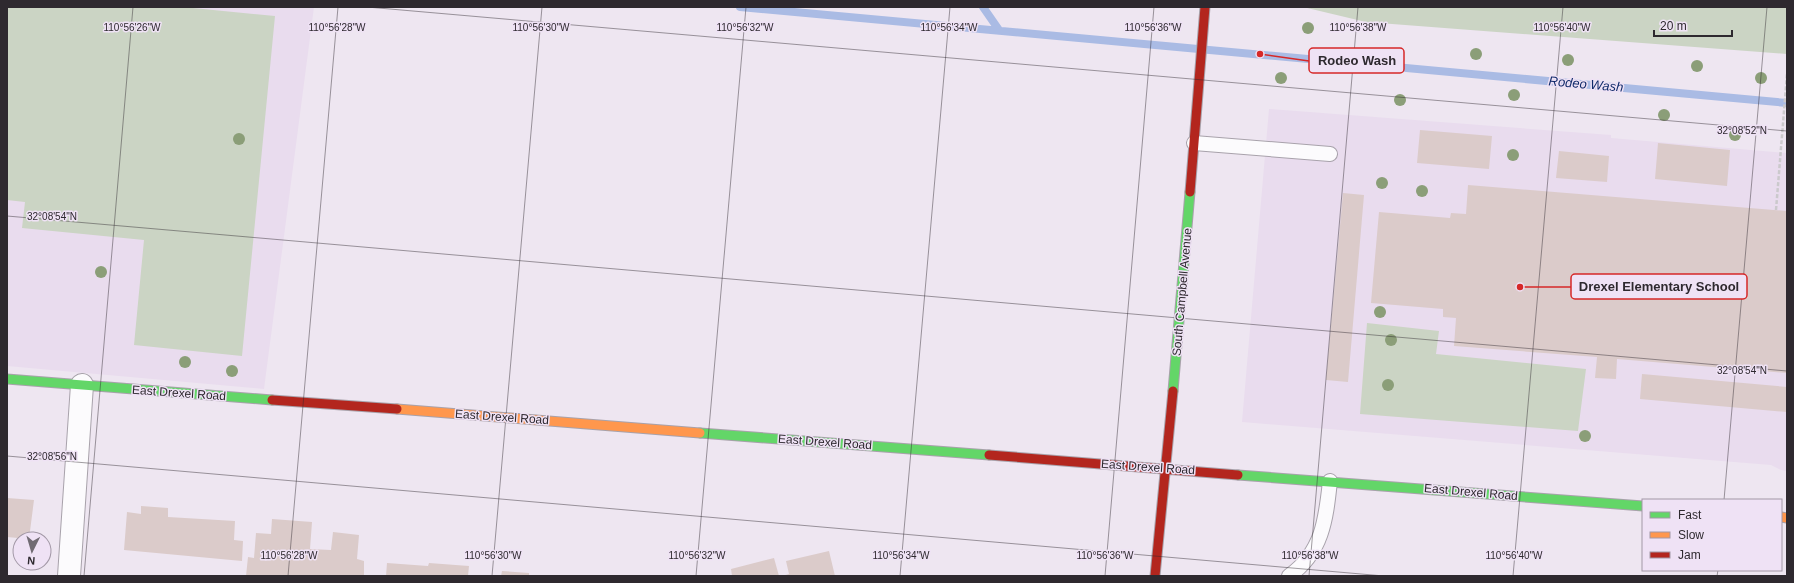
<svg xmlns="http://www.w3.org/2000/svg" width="1794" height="583" viewBox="0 0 1794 583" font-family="Arial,sans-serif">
  <rect width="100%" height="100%" fill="#eee6f1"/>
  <path fill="#e9dcee" d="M 7,7 L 314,7 L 264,389 L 7,366 Z
    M 1269,109 L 1611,135 L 1611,138 L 1787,153 L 1787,471 L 1781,470 L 1771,465 L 1242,422 Z"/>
  <path fill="#cbd4c4" d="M 7,7 L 183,7 L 275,16 L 242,356 L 134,345 L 144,240 L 22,228 L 25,202 L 7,200 Z
    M 1303,7 L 1787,7 L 1787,54 L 1366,22 Z
    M 1367,323 L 1439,331 L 1436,354 L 1586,369 L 1578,431 L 1360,414 Z"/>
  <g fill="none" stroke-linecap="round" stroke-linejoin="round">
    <path stroke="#aabbe4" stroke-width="8" d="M 740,7 L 1787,103
      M 983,7 L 999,30"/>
  </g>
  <path fill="#dbcbca" d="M 1420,130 L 1492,136 L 1489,169 L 1417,163 Z
    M 1658,143 L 1730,150 L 1727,186 L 1655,179 Z
    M 1559,151 L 1609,156 L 1607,182 L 1556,178 Z
    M 1468,185 L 1787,211 L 1787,373 L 1617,359 L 1616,379 L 1595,378 L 1597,357 L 1454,346 L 1456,318 L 1443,317 L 1443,309 L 1371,303 L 1379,212 L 1450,218 L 1451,213 L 1466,214 Z
    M 1343,193 L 1364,195 L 1348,382 L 1326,380 Z
    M 1642,374 L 1787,387 L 1787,412 L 1640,399 Z
    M 7,498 L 34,500 L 29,539 L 7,537 Z
    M 141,506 L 168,508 L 168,517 L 235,521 L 234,540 L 243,541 L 242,561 L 124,550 L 127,512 L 141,514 Z
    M 272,519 L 312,522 L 310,549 L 331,550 L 333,532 L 359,535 L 357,559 L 364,561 L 364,576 L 246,576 L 248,557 L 254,558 L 256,533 L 271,534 Z
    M 829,551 L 835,576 L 782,576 L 789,574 L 786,561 Z
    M 774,558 L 779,576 L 732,576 L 731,569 Z
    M 387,563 L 428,566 L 429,563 L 469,566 L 468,576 L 386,576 Z
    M 502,571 L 529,573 L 529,576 L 501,576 Z"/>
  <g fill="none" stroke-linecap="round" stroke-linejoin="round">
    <defs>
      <path id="lane" d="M 1194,143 L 1330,154
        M 1289,576 C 1323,552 1326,518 1330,481"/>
      <path id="street" d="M 69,576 L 82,385"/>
      <path id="fast" d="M 7,379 L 272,400
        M 1173,391 L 1190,192
        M 700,433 L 989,455
        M 1238,475 L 1643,506"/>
      <path id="slow" d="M 397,409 L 700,433
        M 1781,517 L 1787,518"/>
      <path id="jam" d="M 1190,192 L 1205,7
        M 272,400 L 397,409
        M 989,455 L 1238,475
        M 1155,576 L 1173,391"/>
    </defs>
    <use href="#lane" stroke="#a8a2ab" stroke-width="16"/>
    <use href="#street" stroke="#a8a2ab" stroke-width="24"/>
    <use href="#fast" stroke="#a8a2ab" stroke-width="11"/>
    <use href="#slow" stroke="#a8a2ab" stroke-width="11"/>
    <use href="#jam" stroke="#a8a2ab" stroke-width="11"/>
    <path stroke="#cbc9cc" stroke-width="2.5" stroke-dasharray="4 2" stroke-linecap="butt" d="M 1776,210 L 1787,74"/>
    <use href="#lane" stroke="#fcfbfd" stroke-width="14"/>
    <use href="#street" stroke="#fcfbfd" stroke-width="22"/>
    <use href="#fast" stroke="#63d668" stroke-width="9"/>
    <use href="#slow" stroke="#ff974d" stroke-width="9"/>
    <use href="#jam" stroke="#b3261e" stroke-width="9"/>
  </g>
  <g fill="#8b9e78">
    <circle cx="1308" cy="28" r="6"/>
    <circle cx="1476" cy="54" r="6"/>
    <circle cx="1568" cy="60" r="6"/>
    <circle cx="1697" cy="66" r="6"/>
    <circle cx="1281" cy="78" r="6"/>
    <circle cx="1761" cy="78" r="6"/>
    <circle cx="1514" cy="95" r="6"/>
    <circle cx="1400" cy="100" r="6"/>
    <circle cx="1664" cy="115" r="6"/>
    <circle cx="1735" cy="135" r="6"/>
    <circle cx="239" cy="139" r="6"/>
    <circle cx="1513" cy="155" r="6"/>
    <circle cx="1382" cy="183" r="6"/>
    <circle cx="1422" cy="191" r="6"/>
    <circle cx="101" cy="272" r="6"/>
    <circle cx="1380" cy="312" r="6"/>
    <circle cx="1391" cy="340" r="6"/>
    <circle cx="185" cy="362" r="6"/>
    <circle cx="232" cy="371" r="6"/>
    <circle cx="1388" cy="385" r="6"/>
    <circle cx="1585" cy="436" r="6"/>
  </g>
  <path fill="none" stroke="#2e292f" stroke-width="1" stroke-opacity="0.45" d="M 367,7 L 1787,131M 7,216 L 1787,371M 7,456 L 1384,576M 1724,500 L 1767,7M 84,576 L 133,7M 288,576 L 338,7M 492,576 L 542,7M 696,576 L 746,7M 900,576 L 950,7M 1105,576 L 1154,7M 1309,576 L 1358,7M 1513,576 L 1563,7M 1717,576 L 1718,570"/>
  <g text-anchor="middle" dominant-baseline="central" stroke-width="3" stroke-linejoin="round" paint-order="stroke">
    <g font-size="12" fill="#2e292f" stroke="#efe2f5">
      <text transform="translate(1182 292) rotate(-85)">South Campbell Avenue</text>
      <text transform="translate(179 393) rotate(4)">East Drexel Road</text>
      <text transform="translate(502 417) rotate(4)">East Drexel Road</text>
      <text transform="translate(825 442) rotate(4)">East Drexel Road</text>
      <text transform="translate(1148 467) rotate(4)">East Drexel Road</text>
      <text transform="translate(1471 492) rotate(5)">East Drexel Road</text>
    </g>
    <g font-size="13" font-style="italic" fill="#112b6a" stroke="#efe2f5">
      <text transform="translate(1586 84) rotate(5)">Rodeo Wash</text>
    </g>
  </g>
  <g font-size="10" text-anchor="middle" fill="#2e292f" stroke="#efe2f5" stroke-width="3" stroke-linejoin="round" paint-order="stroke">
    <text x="132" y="31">110°56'26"W</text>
    <text x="337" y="31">110°56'28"W</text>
    <text x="541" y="31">110°56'30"W</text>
    <text x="745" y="31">110°56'32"W</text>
    <text x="949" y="31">110°56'34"W</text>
    <text x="1153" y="31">110°56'36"W</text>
    <text x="1358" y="31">110°56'38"W</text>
    <text x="1562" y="31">110°56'40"W</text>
    <text x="1742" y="134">32°08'52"N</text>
    <text x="52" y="220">32°08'54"N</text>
    <text x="1742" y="374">32°08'54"N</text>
    <text x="52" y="460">32°08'56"N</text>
    <text x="289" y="559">110°56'28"W</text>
    <text x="493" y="559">110°56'30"W</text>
    <text x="697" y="559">110°56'32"W</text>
    <text x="901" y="559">110°56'34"W</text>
    <text x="1105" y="559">110°56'36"W</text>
    <text x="1310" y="559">110°56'38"W</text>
    <text x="1514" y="559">110°56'40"W</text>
  </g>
  <path fill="none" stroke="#d62828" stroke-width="1.5" d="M1260 54L1309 61M1520 287L1571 287"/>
  <g fill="#d62828" stroke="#efe2f5" stroke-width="1.5">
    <circle cx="1260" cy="54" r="4"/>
    <circle cx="1520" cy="287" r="4"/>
  </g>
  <g fill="#efe2f5" stroke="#d62828" stroke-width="1.5">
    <rect x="1309" y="48" width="95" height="25" rx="4"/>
    <rect x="1571" y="274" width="176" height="25" rx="4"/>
  </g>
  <g font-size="13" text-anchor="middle" font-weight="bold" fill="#2e292f">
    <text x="1357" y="65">Rodeo Wash</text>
    <text x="1659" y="291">Drexel Elementary School</text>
  </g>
  <rect width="1794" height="583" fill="none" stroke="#2e292f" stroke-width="16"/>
  <rect x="1642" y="499" width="140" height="72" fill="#efe2f5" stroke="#a298a6"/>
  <rect x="1650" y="512" width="20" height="6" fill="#63d668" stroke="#a298a6"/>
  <text x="1678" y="519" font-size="12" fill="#2e292f">Fast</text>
  <rect x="1650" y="532" width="20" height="6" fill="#ff974d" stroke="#a298a6"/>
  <text x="1678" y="539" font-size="12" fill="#2e292f">Slow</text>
  <rect x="1650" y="552" width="20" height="6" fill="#b3261e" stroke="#a298a6"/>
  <text x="1678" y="559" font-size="12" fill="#2e292f">Jam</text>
  <g transform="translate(32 551) rotate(185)"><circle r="19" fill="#efe2f5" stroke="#a298a6"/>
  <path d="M0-3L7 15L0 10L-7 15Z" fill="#716b73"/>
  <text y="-6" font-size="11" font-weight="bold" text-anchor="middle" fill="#2e292f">N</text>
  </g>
  <path d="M1654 30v6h78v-6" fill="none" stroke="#2e292f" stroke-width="2"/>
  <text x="1660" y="30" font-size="12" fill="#2e292f" stroke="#efe2f5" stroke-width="3" paint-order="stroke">20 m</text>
</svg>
